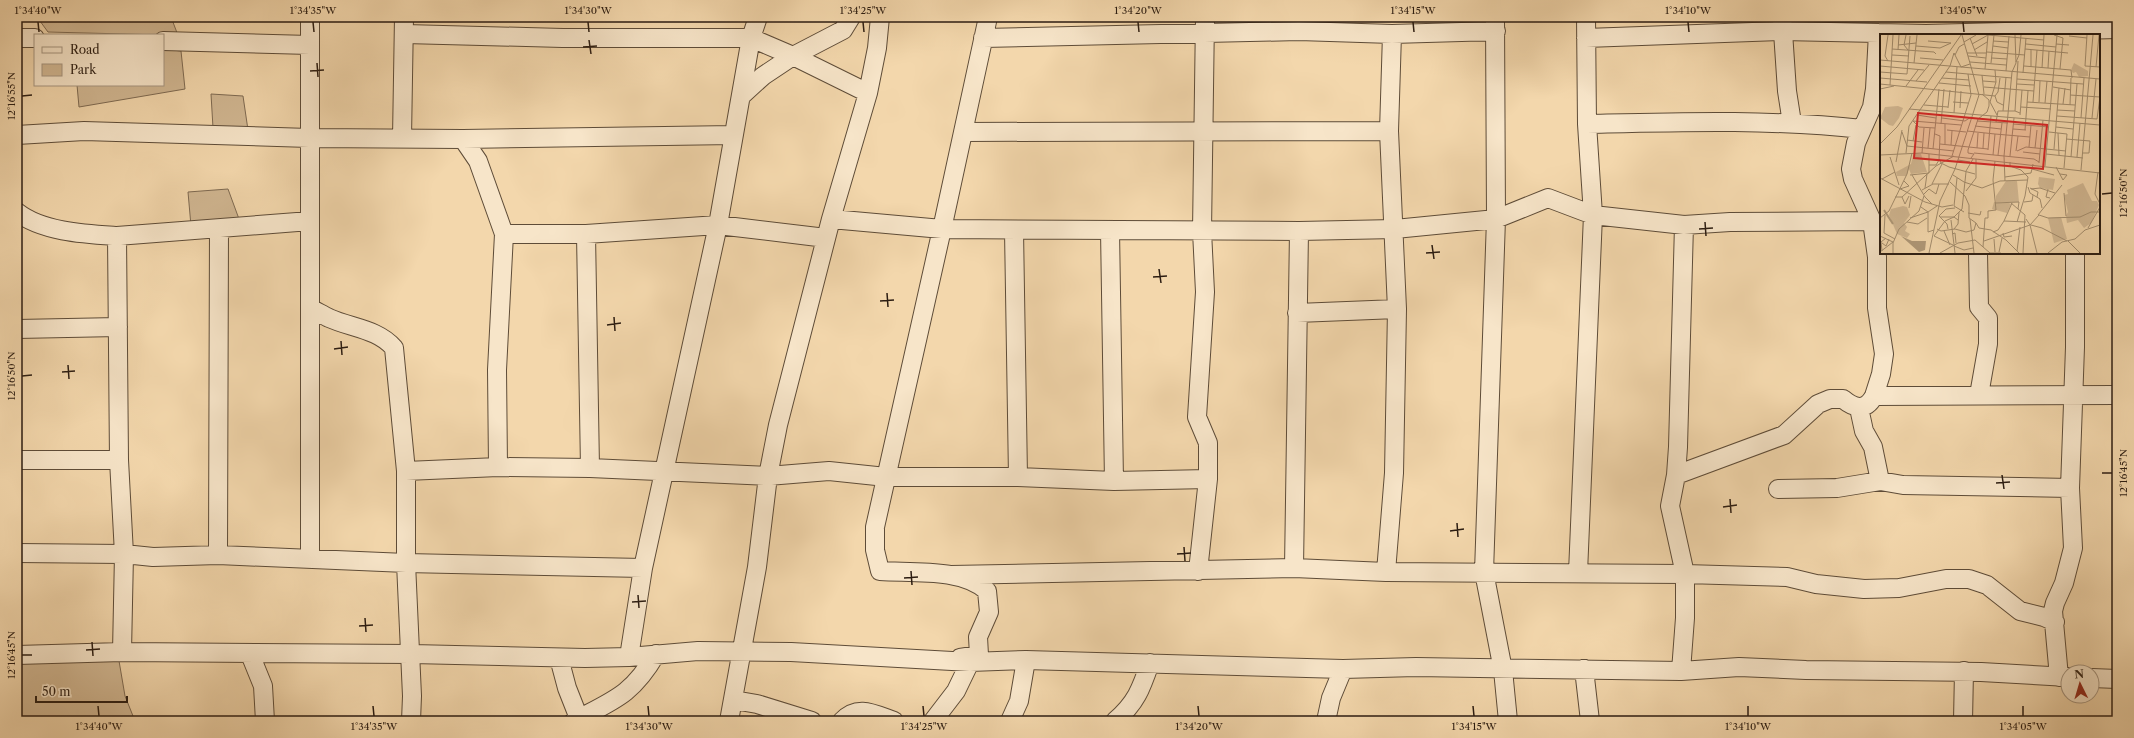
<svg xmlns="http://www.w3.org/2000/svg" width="2134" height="738" viewBox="0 0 2134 738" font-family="'Libre Caslon Text',serif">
  <rect width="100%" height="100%" fill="#f3d7ac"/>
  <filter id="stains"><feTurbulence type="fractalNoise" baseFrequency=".005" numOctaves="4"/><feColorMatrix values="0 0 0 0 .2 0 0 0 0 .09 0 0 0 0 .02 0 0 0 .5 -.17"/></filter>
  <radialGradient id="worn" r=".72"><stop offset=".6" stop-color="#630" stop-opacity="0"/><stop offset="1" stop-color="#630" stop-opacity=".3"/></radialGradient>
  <path fill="#d1b792" stroke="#7e6a52" d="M 37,17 L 171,17 L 179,38 L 163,35 L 48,32 Z
    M 163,49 L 181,51 L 185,89 L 79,107 L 77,85 L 163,85 Z
    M 211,94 L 243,96 L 248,130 L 213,128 Z
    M 228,189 L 239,219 L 191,226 L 188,192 Z
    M 118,655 L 125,696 L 135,721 L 17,721 L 17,662 Z"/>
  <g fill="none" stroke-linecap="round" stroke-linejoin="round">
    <defs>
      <path id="minor" d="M 1495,17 L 1496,219 L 1484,572 L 1503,670 L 1508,721
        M 1782,17 L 1787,91 L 1792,123
        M 405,34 L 563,38 L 751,38 L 793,56 L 843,30 L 851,17
        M 17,38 L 35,38
        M 983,38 L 1299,31 L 1392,34 L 1496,31
        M 1586,38 L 1782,31 L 1926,34 L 2117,29
        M 163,41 L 310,45
        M 741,96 L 763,76 L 793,56 L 868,93
        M 1587,124 C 1679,122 1770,119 1862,129
        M 963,132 L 1389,131
        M 17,135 L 84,131 L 309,138 L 463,139 L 734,135
        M 402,138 L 404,17
        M 463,139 L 478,161 L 504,234 L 497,370 L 498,467
        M 17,212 C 42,232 86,234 117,236 L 310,221
        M 831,219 L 942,229 L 1299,231 L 1294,568
        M 1014,230 L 1018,477
        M 1110,230 L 1114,481
        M 1299,231 L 1395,229 L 1496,219 L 1548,198 L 1593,215 L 1684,225 L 1730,222 L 1872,221
        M 504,234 L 586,234 L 718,225 L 826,238
        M 586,234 L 590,468
        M 117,236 L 119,460 L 124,554 L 122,652
        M 1978,253 L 1979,307 L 1988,318 L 1988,344 L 1979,395
        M 310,308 C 316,311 323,315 329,318 C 351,328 378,329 394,348 L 406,471 L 406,563 L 412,696 L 411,721
        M 1297,313 L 1397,309
        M 17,329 L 118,327
        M 1874,396 L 1881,374 L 1884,354 L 1877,308 L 1877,257 L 1872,221 L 1853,179 L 1851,169 L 1856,143 L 1872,107 L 1875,89 L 1878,33
        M 1859,408 L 1864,431 L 1873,447 L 1880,481
        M 17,460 L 119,460
        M 406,471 L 498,467 L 590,468 L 768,476 L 829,471 L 886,477 L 1018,477 L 1114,481 L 1208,479
        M 1676,475 L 1784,435 L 1818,404 L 1830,399 L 1843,399 C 1855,409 1866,411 1874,396 L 2117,395
        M 1778,489 L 1837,488 L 1880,481 L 1903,485 L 2070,488
        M 17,553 L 124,554 L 153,557 L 218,555 L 406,563 L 643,568
        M 218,555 L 219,229
        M 310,559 L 310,17
        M 1198,571 L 1208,479 L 1208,443 L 1197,417 L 1205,292 L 1202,231 L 1205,17
        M 1386,572 L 1394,473 L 1397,309 L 1389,131 L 1392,34
        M 1578,573 L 1593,215 L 1587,124 L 1586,17
        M 951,575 L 1294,568 L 1386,572 L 1685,574 L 1787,577 L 1816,584 L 1864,589 L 1899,588 L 1946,579 L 1969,579 L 1987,585 L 2020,611 L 2044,617 L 2055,622
        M 250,654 L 263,686 L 265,721
        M 17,655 L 122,652 L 412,654 L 585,658 L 629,657 L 698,651 L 791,652 L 970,662 L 1026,660 L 1343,669 L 1416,667 L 1681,671 L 1739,667 L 1806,670 L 1981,672 L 2068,677
        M 629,657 L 643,568 L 718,225 L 751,38 L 758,17
        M 559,658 L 567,688 L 580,721
        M 960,658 L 979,655 L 978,637 L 989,612 L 987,591 C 962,568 913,573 880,571 L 875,550 L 875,527 L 942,229 L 988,17
        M 1584,669 L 1590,721
        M 1681,671 L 1685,618 L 1685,574 L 1670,506 L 1676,475 L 1678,447 L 1684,225
        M 2059,677 L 2053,611 L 2055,603 L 2064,583 L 2073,548 L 2070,488 L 2075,347 L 2075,253
        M 2092,678 L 2117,679
        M 734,700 L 757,704 L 812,721
        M 574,721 C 614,700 632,695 656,654
        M 729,721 L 757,567 L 768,476 L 778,425 L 831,219 L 868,93 L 877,48 L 880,17
        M 842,721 C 858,704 874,714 894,721
        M 933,721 L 956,691 L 970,662
        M 1010,721 L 1019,701 L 1026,660
        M 1115,721 C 1136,703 1141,689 1150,663
        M 1326,721 L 1331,698 L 1343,669
        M 1963,721 L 1964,671"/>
    </defs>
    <use href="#minor" stroke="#5e4c38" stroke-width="20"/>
    <use href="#minor" stroke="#f7e5c9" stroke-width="18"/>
  </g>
  <path fill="none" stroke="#2c1d12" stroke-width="1.5" d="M 38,22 L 39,32M 313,22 L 314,32M 588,22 L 589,32M 863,22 L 864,32M 1138,22 L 1139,32M 1413,22 L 1414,32M 1688,22 L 1689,32M 1963,22 L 1964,32M 589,40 L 591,54M 583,47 L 597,46M 317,63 L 318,77M 310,71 L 324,70M 22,96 L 32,95M 2102,194 L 2112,193M 1705,222 L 1706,236M 1699,229 L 1713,228M 1432,245 L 1434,259M 1426,253 L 1440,252M 1159,269 L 1161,283M 1153,277 L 1167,276M 887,293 L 888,307M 880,301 L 894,300M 614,317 L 615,331M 607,325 L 621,323M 341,341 L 342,355M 334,349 L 348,347M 68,365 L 69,379M 62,372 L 75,371M 22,376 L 32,375M 2102,473 L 2112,473M 2002,475 L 2004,489M 1996,483 L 2010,482M 1730,499 L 1731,513M 1723,507 L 1737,505M 1457,523 L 1458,537M 1450,531 L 1464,529M 1184,547 L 1185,561M 1177,554 L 1191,553M 911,571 L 912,585M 904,578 L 918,577M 638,595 L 639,608M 632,602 L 646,601M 365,618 L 366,632M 359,626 L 373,625M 92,642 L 93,656M 86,650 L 100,649M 22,655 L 32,655M 98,706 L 99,716M 373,706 L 374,716M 648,706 L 649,716M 923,706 L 924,716M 1198,706 L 1199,716M 1473,706 L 1474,716M 1748,706 L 1748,716M 2023,706 L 2023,716"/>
  <g transform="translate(1880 34)">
    <rect width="220" height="220" fill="#f3d7ac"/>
    <path d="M 194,29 L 208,37 L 208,42 L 199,43 L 196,38 L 193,39 L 191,36 ZM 18,72 L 23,74 L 19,84 L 13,92 L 9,91 L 0,84 L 5,73 ZM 34,119 L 41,120 L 47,138 L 31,140 L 29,135 L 26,142 L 17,142 L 16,138 L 31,130 ZM 159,143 L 175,145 L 173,156 L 160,154 L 158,150 ZM 126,147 L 137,147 L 139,168 L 116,168 L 116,162 ZM 203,149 L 212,167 L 217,167 L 219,171 L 211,189 L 204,194 L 198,186 L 187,189 L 186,182 L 188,178 L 184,161 L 188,160 L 187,156 ZM 114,168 L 129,169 L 131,170 L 127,179 L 112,175 ZM 23,172 L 27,173 L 30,181 L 24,189 L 27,193 L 25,197 L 30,200 L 27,204 L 17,200 L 9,181 L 11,175 ZM 181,183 L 187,205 L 174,209 L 168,184 Z" fill="#d1b792"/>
    <path d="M 21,202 L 32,207 L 46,207 L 45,216 L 39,218 Z" fill="#af9878"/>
    <path fill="none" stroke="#af9878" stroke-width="2" d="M 4,176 L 13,190"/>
    <path fill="none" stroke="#a38d6e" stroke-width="1" d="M 8,1 L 5,22 L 8,27M 26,1 L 24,11 L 28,16M 174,1 L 183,4 L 180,35M 207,1 L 205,32 L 220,33M 189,2 L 207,4M 90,4 L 97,22M 48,7 L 71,9M 113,7 L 128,8M 84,8 L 96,1M 92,10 L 108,1 L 164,6M 146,10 L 176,13M 176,10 L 189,11M 18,11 L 36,9M 36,12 L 60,14 L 71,9M 113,12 L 128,14M 12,15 L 54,18 L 56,20M 145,15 L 188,19M 18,16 L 19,1M 94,16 L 107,8M 107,18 L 145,21M 74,19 L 81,33 L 90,30M 87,19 L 106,19M 12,21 L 29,22M 75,21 L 79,13 L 84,10M 88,22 L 106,24M 40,24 L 63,26M 112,24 L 127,25M 0,26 L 220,45M 90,28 L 126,31M 136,28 L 139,21 L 141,1M 34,29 L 37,1M 111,29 L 114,1M 0,32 L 44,36M 70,32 L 74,19M 144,32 L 191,36 L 192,44M 151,33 L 151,16M 216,33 L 219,1M 162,34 L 164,1M 168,34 L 169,17M 105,35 L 108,1M 115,36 L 116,48 L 110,68 L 117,81M 126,37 L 129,2M 0,38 L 27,40 L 30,2M 66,38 L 132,44M 143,39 L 146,4M 102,41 L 104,60M 0,44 L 47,48M 62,44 L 89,46M 120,44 L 118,58 L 115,62 L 117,68 L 123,71M 137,45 L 203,50M 36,47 L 49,31M 103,47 L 116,48M 59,49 L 91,52M 0,50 L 115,62M 137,50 L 154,51M 10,51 L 13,1M 26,52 L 38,36M 104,53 L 154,57M 173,53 L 191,56M 0,55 L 14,52M 190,61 L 220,63M 73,68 L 88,69M 147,68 L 195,71M 153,68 L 157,16M 159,68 L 160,47M 165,69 L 167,47M 183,70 L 185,54M 44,71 L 68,73M 190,71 L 191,44M 141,73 L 171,75M 68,74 L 70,56M 80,74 L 81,57M 29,75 L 220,91M 177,76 L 195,77M 123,77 L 126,43M 135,77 L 138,27M 74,79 L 77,33M 37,81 L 56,84M 140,81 L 142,56M 177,82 L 217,85 L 220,63M 62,84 L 85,87 L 91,83M 201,84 L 204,44M 212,84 L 216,45M 33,87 L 81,91M 33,87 L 39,93 L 55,94M 97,87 L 128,89M 116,88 L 118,77 L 135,77 L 140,79M 61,90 L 64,55M 65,90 L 65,110M 133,90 L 169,93M 95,92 L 121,95M 176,93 L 193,95M 133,95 L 146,96M 67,96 L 86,98M 145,96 L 148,57M 87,97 L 115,100 L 113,121M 22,98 L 27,112 L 74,117M 169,98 L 187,100M 178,99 L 179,121M 115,100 L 150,103M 186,105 L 210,107 L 209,119 L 203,119M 27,106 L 42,108M 33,107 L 36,91M 0,110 L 17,93 L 81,1M 60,110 L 108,115M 71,111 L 72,97M 149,113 L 151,91M 48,114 L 50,94M 97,114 L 98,99M 103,114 L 104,99M 155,114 L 157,96M 53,115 L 59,55M 174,115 L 179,54M 108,116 L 111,82M 136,117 L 138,102M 137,117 L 146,113 L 186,117M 143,118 L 160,120M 26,119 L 29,92 L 70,32M 42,119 L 44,94M 94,119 L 154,125 L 159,128M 166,120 L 203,124M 0,121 L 42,119 L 220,139M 118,121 L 122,89M 72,122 L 91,61 L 88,40M 130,122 L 134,84M 10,123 L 19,151M 191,123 L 197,50M 197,123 L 200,89M 91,124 L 94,120 L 88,119 L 88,116 L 98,85 L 107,78 L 109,72 L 109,66 L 102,60M 59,125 L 61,129 L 69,133 L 95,140M 78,126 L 90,128M 16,128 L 22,96M 130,128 L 130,132 L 141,136 L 148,143 L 145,162 L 137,188M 159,129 L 163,86M 49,131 L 56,131 L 59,126 L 60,102 L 55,100M 165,132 L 177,1M 176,133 L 183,146 L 187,141 L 180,140M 184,134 L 187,100M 152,135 L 174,141M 201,136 L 213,1M 86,137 L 93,125M 218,138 L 215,160 L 220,170M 49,139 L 49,120M 30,141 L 49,139M 32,141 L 45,163 L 52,170M 73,141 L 84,148 L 102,154 L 120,147 L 147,146M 125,143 L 151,139 L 153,130M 0,144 L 45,168 L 62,173 L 73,171M 77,144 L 74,172 L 84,178M 2,145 L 15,138M 125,147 L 124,122 L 132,38 L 136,29 L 135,1M 70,148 L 85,162 L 89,171 L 89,184 L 96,189 L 99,194 L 111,196 L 126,206 L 139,219M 52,150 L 62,130M 148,153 L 150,159 L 160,165 L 162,174M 45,154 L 47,140M 150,154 L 158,158 L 157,163M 20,155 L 29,152 L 24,147M 151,155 L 160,154 L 175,159M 168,155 L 166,163 L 170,164M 42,156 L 53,150 L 69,150M 86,157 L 96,144 L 96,125M 184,159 L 186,182M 44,160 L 49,155 L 56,160 L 59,150M 15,163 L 22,163 L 56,132 L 74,122M 22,163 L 25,170 L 29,162M 144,168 L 152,167 L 153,161M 115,169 L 139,168 L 138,175M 131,169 L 145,181 L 143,219M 41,173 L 48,178 L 48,198 L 54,196M 29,174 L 31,162M 88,179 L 100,181 L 101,177M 5,181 L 4,199 L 15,205M 158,181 L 182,151M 59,182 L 66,175 L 75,174M 59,182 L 67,190 L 68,195M 60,183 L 74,183 L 82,175 L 86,138M 0,184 L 9,177 L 27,140 L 32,119M 30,184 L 48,178 L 57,172M 90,185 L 94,219M 146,185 L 150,191 L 157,219M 71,186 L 75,219M 124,187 L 132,169M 27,188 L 38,190 L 47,184M 150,191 L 159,181 L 168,184 L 200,183 L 211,178 L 220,178M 151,191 L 162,194 L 187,207M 208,194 L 220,173M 57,195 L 61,197 L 75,195 L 86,198 L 94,196 L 96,189M 74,195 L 78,190 L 79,178M 64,197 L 70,211M 113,198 L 118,196 L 124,187 L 146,188M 123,199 L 124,203 L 132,202M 72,200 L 75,199 L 76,209M 0,202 L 13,208 L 0,218M 114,205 L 115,218M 104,207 L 150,191M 188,207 L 200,219M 2,209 L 6,212 L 9,205M 73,211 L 54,202 L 65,187 L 74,183 L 78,186M 74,212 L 84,216 L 93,214M 103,213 L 105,184 L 108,184 L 108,177 L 116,176 L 113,146 L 115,127M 2,217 L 1,208 L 6,204M 137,217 L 140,193M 119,218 L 122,204M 13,219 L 13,209 L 19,195 L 39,177 L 44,162M 49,219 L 60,167 L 75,135 L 99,61 L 82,1M 60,219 L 78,209 L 95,206 L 110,219 L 121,219M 168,219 L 182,208 L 195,205 L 205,196 L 220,191"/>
    <path fill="#d62828" fill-opacity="0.15" stroke="#d62828" stroke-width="2" d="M 38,79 L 167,91 L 163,135 L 34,124 Z"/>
    <rect width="220" height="220" fill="none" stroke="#2c1d12" stroke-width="2"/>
  </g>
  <rect width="2134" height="738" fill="none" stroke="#f3d7ac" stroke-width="44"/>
  <rect x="34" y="34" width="130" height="52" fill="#f7e5c9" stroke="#a69580"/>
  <rect x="42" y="47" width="20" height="6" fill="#f7e5c9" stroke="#a69580"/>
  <text x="70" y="54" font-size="12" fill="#2c1d12">Road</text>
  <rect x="42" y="64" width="20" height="12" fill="#d1b792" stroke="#a69580"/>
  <text x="70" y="74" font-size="12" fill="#2c1d12">Park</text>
  <g transform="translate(2080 684) rotate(355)"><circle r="19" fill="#f7e5c9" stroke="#a69580"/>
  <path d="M0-3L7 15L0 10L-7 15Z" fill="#8f2418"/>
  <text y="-6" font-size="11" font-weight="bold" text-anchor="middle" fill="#2c1d12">N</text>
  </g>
  <path d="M36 696v6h91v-6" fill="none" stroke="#2c1d12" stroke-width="2"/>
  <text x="42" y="696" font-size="12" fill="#2c1d12" stroke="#f7e5c9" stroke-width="3" paint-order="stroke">50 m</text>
  <rect x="22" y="22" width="2090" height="694" fill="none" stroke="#2c1d12" stroke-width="1.5"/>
  <g font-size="10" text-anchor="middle" fill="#2c1d12">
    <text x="38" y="14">1°34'40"W</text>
    <text x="313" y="14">1°34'35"W</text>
    <text x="588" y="14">1°34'30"W</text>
    <text x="863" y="14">1°34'25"W</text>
    <text x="1138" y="14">1°34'20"W</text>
    <text x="1413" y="14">1°34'15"W</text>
    <text x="1688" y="14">1°34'10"W</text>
    <text x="1963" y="14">1°34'05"W</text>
    <text transform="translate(11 96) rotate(-90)" y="4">12°16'55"N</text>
    <text transform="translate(2123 193) rotate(-90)" y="4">12°16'50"N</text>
    <text transform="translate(11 376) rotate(-90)" y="4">12°16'50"N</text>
    <text transform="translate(2123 473) rotate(-90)" y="4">12°16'45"N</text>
    <text transform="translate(11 655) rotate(-90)" y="4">12°16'45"N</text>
    <text x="99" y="730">1°34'40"W</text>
    <text x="374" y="730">1°34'35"W</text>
    <text x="649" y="730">1°34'30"W</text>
    <text x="924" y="730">1°34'25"W</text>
    <text x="1199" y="730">1°34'20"W</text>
    <text x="1474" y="730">1°34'15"W</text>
    <text x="1748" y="730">1°34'10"W</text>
    <text x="2023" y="730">1°34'05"W</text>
  </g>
  <rect width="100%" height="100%" filter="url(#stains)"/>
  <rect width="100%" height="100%" fill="url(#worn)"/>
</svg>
